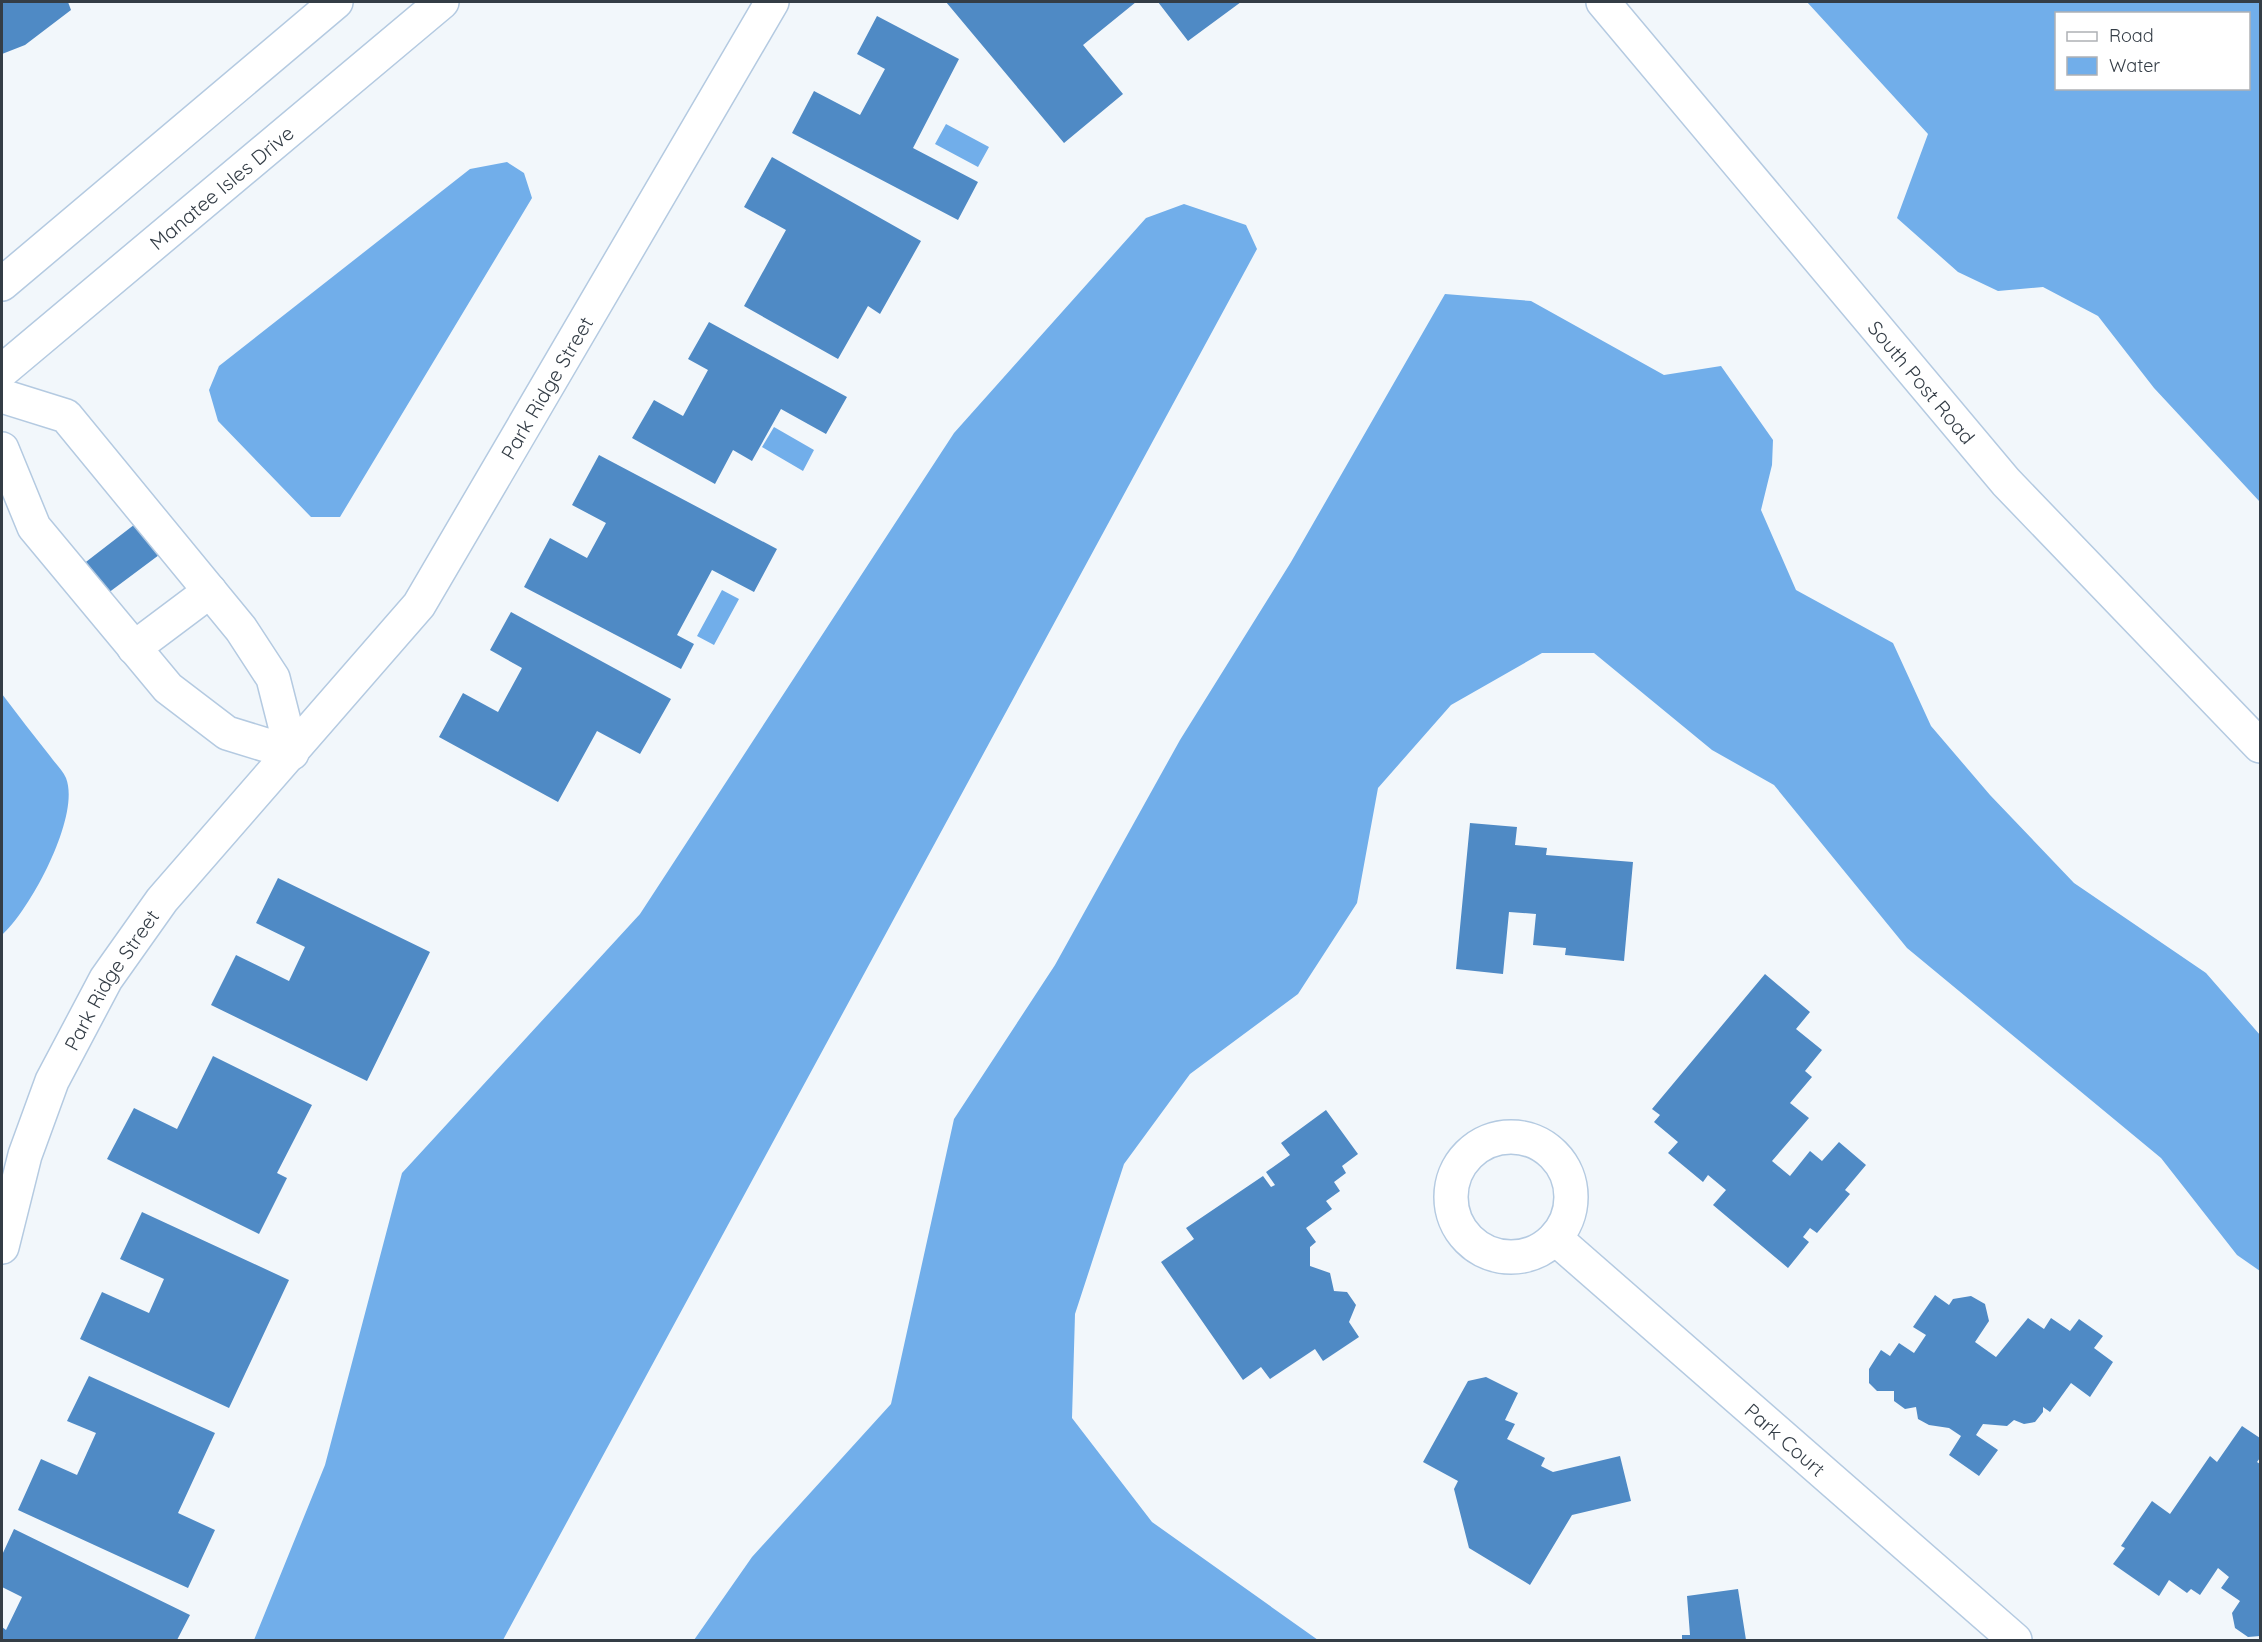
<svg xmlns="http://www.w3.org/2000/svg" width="2262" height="1642" viewBox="0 0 2262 1642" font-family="Quicksand,sans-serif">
  <rect width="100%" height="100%" fill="#f2f7fb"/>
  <path fill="#71aeea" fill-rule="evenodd" d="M 1807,2 L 2260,2 L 2260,502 L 2154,388 L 2098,316 L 2043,287 L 1998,291 L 1958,272 L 1897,218 L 1928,134 ZM 2056,14 L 2248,14 L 2248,88 L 2056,88 Z
    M 946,124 L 989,147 L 978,167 L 935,144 Z
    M 507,162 L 524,173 L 532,198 L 340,517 L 311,517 L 218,421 L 209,390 L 219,366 L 470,169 Z
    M 1184,204 L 1246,225 L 1257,249 L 503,1640 L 254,1640 L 325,1465 L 402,1173 L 640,914 L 954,433 L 1146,218 Z
    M 1445,294 L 1531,301 L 1664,375 L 1721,366 L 1773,440 L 1772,465 L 1761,510 L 1796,590 L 1893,643 L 1931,726 L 1990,795 L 2074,883 L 2206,973 L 2260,1035 L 2260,1271 L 2237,1255 L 2161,1158 L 1907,948 L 1774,785 L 1712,750 L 1594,653 L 1542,653 L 1451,705 L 1378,788 L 1357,903 L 1298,994 L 1190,1074 L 1124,1164 L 1075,1314 L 1072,1418 L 1152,1522 L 1318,1640 L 694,1640 L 752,1557 L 891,1404 L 954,1119 L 1055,965 L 1180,740 L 1291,562 Z
    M 774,427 L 814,450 L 803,471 L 762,447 Z
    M 722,590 L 739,599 L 714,645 L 697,636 Z
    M 2,694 C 18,715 34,736 50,756 C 55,763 63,771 66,778 C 81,816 30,910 2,935 Z"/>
  <path fill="#4f8ac5" d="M 2,2 L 68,2 L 71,10 L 25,45 L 2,54 Z
    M 946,2 L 1136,2 L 1083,45 L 1123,94 L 1064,143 Z
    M 1158,2 L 1241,2 L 1188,41 Z
    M 877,16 L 959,59 L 913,148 L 978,182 L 958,220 L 792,133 L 814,91 L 860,115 L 885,69 L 857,54 Z
    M 772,157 L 921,241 L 880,314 L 868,306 L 838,359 L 744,306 L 786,230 L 744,207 Z
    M 709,322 L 847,397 L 826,434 L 781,409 L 752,461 L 733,450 L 715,484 L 632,438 L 654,400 L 683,416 L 708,370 L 688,359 Z
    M 599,455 L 777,549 L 754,592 L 712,570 L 677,635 L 694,644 L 681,669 L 524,587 L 550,538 L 587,558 L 606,523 L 572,505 Z
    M 139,521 L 163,552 L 92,605 L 69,575 Z
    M 511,612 L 671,699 L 640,754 L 597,731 L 558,802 L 439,737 L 463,693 L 498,712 L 522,668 L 490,650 Z
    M 1470,823 L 1517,827 L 1515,845 L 1547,848 L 1546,855 L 1633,862 L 1624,961 L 1565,955 L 1566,948 L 1533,945 L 1536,914 L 1509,912 L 1503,974 L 1456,969 Z
    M 278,878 L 430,952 L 367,1081 L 211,1005 L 236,955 L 289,981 L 305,947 L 256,923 Z
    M 1765,974 L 1810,1012 L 1796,1029 L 1822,1050 L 1805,1071 L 1812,1077 L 1790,1103 L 1809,1118 L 1772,1161 L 1790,1176 L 1810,1151 L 1822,1161 L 1839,1142 L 1866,1165 L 1845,1190 L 1850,1194 L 1817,1233 L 1810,1228 L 1803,1237 L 1809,1242 L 1788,1268 L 1713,1205 L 1726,1190 L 1708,1175 L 1703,1182 L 1668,1153 L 1678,1142 L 1654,1122 L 1660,1115 L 1652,1109 Z
    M 213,1056 L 312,1105 L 277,1173 L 287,1178 L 259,1234 L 107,1159 L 134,1108 L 177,1129 Z
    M 1326,1110 L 1358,1154 L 1342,1166 L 1346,1173 L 1334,1182 L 1340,1191 L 1326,1201 L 1332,1209 L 1306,1228 L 1316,1242 L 1310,1247 L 1310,1266 L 1330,1273 L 1334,1291 L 1347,1292 L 1356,1305 L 1349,1322 L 1359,1337 L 1323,1361 L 1315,1349 L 1270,1379 L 1261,1367 L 1243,1380 L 1161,1262 L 1194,1239 L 1186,1228 L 1263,1176 L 1271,1187 L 1275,1185 L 1266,1172 L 1290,1155 L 1281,1143 Z
    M 142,1212 L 289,1280 L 229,1408 L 80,1339 L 102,1292 L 149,1313 L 164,1279 L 120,1259 Z
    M 1935,1295 L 1949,1305 L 1953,1299 L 1971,1296 L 1985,1304 L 1989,1321 L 1975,1342 L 1996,1357 L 2028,1318 L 2044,1329 L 2051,1318 L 2070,1331 L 2079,1319 L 2103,1336 L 2094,1348 L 2113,1362 L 2090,1397 L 2071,1383 L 2050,1412 L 2043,1407 L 2043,1412 L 2035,1422 L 2024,1424 L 2014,1420 L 2007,1426 L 1983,1424 L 1976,1435 L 1998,1450 L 1979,1476 L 1949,1455 L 1961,1436 L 1949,1428 L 1929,1425 L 1918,1419 L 1916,1407 L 1905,1409 L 1894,1401 L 1894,1391 L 1877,1391 L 1869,1383 L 1869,1369 L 1881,1350 L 1890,1356 L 1899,1343 L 1914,1353 L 1926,1335 L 1913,1327 Z
    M 89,1376 L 215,1433 L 178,1513 L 215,1530 L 188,1588 L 18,1510 L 41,1459 L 77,1475 L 96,1433 L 67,1421 Z
    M 1486,1377 L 1518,1393 L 1505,1420 L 1515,1424 L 1507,1439 L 1545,1458 L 1541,1466 L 1553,1472 L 1620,1456 L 1631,1501 L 1572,1515 L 1530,1585 L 1469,1548 L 1454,1489 L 1458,1481 L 1423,1462 L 1468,1381 Z
    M 2242,1426 L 2260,1438 L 2260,1458 L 2257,1462 L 2260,1464 L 2260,1636 L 2248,1637 L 2235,1628 L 2232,1613 L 2240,1601 L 2221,1588 L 2229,1577 L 2218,1568 L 2200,1595 L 2191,1589 L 2187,1593 L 2169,1580 L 2159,1596 L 2113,1564 L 2125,1548 L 2121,1546 L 2152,1501 L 2170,1514 L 2210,1456 L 2217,1462 Z
    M 14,1529 L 190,1615 L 177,1640 L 2,1640 L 2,1627 L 6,1630 L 22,1597 L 2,1587 L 2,1555 Z
    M 1738,1589 L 1746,1640 L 1682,1640 L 1682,1635 L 1690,1635 L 1687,1596 Z"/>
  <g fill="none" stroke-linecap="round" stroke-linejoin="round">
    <defs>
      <g id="minor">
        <path id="s1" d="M 1603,2 L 2006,482 L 2260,746"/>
        <path d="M 2,284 L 336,2"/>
        <path id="s2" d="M 2,371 L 442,2"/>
        <path d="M 2,396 L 66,416 L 241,629 L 273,678 L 292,753 L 227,733 L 168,688 L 34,527 L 2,449"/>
        <path d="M 134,648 L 210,591"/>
        <circle cx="1511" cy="1197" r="60"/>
        <path id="s3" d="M 1555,1238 L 2015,1640"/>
        <path id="s4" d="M 2,1247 L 25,1155 L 52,1081 L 106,979 L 162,900 L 419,605 L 772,2"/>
      </g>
    </defs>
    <use href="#minor" stroke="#b4cae1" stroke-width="36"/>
    <use href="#minor" stroke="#fff" stroke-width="33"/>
  </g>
  <g text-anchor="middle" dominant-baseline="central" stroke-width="4.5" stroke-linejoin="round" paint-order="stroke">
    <g font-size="20" fill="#343d46" stroke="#fff">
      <text stroke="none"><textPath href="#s2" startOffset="286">Manatee Isles Drive</textPath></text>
      <text stroke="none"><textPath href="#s1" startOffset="496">South Post Road</textPath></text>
      <text stroke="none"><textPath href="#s4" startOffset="1029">Park Ridge Street</textPath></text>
      <text stroke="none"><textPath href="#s4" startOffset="291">Park Ridge Street</textPath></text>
      <text stroke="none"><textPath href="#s3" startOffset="306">Park Court</textPath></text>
    </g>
  </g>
  <rect width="2262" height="1642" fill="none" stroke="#343d46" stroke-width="6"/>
  <rect x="2055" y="12" width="195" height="78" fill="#ffffff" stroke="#aeb1b5" stroke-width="1.5"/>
  <rect x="2067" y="32" width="30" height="9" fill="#ffffff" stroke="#aeb1b5" stroke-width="1.5"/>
  <text x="2109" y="42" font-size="18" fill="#343d46">Road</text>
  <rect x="2067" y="57" width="30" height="18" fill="#71aeea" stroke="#aeb1b5" stroke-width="1.5"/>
  <text x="2109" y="72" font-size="18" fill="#343d46">Water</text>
</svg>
